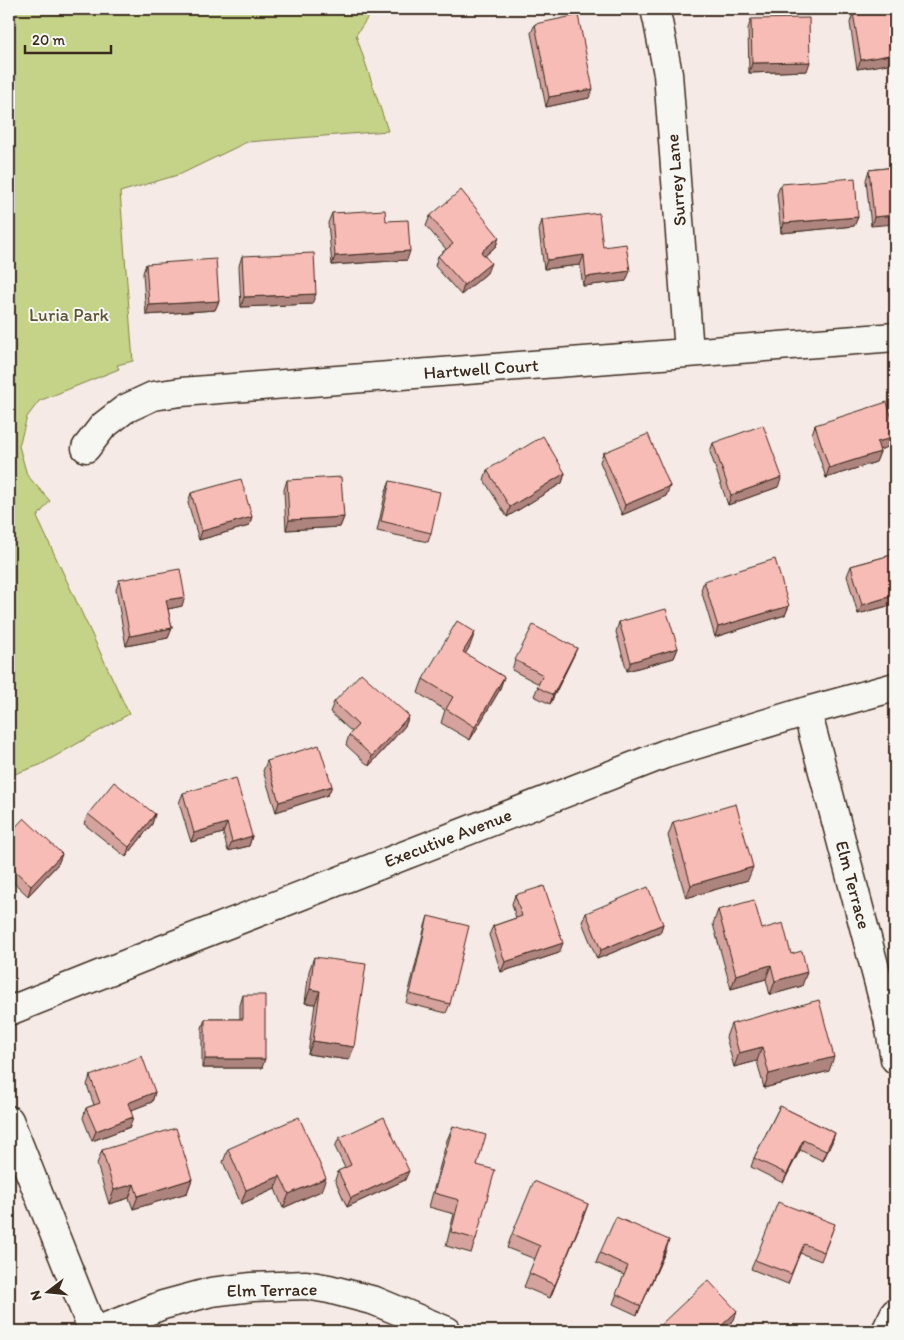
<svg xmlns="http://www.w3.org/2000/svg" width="904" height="1340" viewBox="0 0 904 1340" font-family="Itim,sans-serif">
  <rect width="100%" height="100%" fill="#f6eae6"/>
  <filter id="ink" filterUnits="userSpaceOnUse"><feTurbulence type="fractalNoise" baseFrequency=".02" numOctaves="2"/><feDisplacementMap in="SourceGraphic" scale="10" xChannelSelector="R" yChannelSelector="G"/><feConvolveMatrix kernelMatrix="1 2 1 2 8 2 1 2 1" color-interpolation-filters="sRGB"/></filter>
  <g filter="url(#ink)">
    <path fill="#c4d387" stroke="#807e52" d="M 9,9 L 368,9 L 370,14 L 356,35 L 388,131 L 247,142 L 181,174 L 120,192 L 133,361 L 117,365 L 119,369 L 39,401 L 27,417 L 19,446 L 27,475 L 50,501 L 37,517 L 129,714 L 40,765 L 9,776 Z"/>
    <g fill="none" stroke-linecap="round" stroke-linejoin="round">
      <defs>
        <path id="minor" d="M 655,9 L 658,22 L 668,74 L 689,352
          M 86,448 L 103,426 L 125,409 L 153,396 L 181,392 L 895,337
          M 807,711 L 888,1018 L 895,1059
          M 9,1011 L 169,947 L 665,754 L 807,711 L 895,687
          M 9,1120 L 93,1331
          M 96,1331 L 163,1305 L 211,1292 L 252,1287 L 306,1285 L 329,1289 L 375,1301 L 447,1331
          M 886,1331 L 895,1313"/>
      </defs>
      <use href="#minor" stroke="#3b2a1e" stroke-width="31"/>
      <use href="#minor" stroke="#f6f6f2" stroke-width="28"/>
    </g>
    <path fill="#d5a29d" stroke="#3b2a1e" d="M 895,9 L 895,63 L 857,69 L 850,23 L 853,13 Z
      M 751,19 L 807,71 L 749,73 L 748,29 Z
      M 535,24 L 589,98 L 546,107 L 531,33 Z
      M 895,167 L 871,226 L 866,180 L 869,170 Z
      M 781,184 L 858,217 L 854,226 L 781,233 L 777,194 Z
      M 332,213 L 386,221 L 407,260 L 332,265 L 328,223 Z
      M 430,216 L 499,237 L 496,246 L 485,256 L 487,273 L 461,295 L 435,266 L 438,256 L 446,249 L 426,226 Z
      M 542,220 L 603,247 L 626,281 L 583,286 L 580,265 L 544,269 L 539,230 Z
      M 242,256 L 312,304 L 241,307 L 239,266 Z
      M 146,264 L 219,301 L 215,310 L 146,315 L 143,273 Z
      M 815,425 L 894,445 L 879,450 L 880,452 L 876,462 L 826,478 L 812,434 Z
      M 713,443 L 778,487 L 728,505 L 710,452 Z
      M 603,453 L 670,486 L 666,496 L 622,515 L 600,462 Z
      M 487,470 L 565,473 L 562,483 L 507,517 L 484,480 Z
      M 287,480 L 344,517 L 340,527 L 286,530 L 284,490 Z
      M 390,481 L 431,533 L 428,542 L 377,531 L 386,491 Z
      M 191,493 L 249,526 L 199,540 L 188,503 Z
      M 895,554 L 895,604 L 858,614 L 847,576 L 851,566 Z
      M 119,580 L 182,606 L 168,609 L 172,628 L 168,638 L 126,646 L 116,590 Z
      M 704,581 L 789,606 L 785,615 L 715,637 L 701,590 Z
      M 619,622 L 678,648 L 674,658 L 627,671 L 616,632 Z
      M 470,646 L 465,654 L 504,677 L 499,691 L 470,740 L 441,723 L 445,710 L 418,693 L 423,679 Z
      M 577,648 L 573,657 L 550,704 L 534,696 L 539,684 L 512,670 L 515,660 Z
      M 334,702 L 409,716 L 405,726 L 369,766 L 346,745 L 349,735 L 352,732 L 330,712 Z
      M 267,761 L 332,786 L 328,795 L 276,812 L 263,771 Z
      M 183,793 L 252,836 L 249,846 L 228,851 L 223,833 L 191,842 L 179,803 Z
      M 88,814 L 155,814 L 152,824 L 126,857 L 84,824 Z
      M 673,822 L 748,880 L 686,898 L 668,836 Z
      M 9,834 L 62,854 L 58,864 L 28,896 L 9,878 Z
      M 515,895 L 559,953 L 501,972 L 489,935 L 493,926 L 516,918 L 512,904 Z
      M 718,910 L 762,929 L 791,954 L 802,986 L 770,995 L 766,979 L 731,989 L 713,924 Z
      M 586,913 L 663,924 L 660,933 L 597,959 L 582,922 Z
      M 428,916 L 450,1004 L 446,1013 L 406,1003 L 425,926 Z
      M 314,957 L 349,1060 L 308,1054 L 315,1004 L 305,1003 L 309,971 Z
      M 243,995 L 262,1068 L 202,1068 L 202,1028 L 205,1019 L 240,1019 L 240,1005 Z
      M 731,1024 L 829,1071 L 764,1088 L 757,1061 L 734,1067 L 726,1037 Z
      M 90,1076 L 155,1092 L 152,1102 L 131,1110 L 130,1127 L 92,1141 L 83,1118 L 86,1108 L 94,1105 L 87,1085 Z
      M 780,1106 L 835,1133 L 832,1142 L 823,1161 L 800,1150 L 783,1183 L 751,1167 L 754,1158 Z
      M 453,1126 L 477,1165 L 476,1239 L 471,1253 L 446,1246 L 454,1214 L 429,1207 L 447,1140 Z
      M 339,1138 L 405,1180 L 347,1207 L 335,1180 L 338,1171 L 345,1168 L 335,1147 Z
      M 228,1149 L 321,1191 L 283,1208 L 275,1189 L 241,1204 L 223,1162 Z
      M 102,1150 L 192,1179 L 187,1193 L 133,1209 L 129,1198 L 109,1204 L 97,1164 Z
      M 588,1204 L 550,1298 L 524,1287 L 535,1259 L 507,1248 L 512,1234 Z
      M 835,1224 L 821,1261 L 800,1253 L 788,1284 L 751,1269 L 755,1260 Z
      M 666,1250 L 637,1315 L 613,1304 L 624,1275 L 596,1263 L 600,1253 Z"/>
    <path fill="#ae847f" stroke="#3b2a1e" d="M 515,9 L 522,9 L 513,12 Z
      M 895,54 L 895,63 L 857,69 L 861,60 Z
      M 810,62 L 807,71 L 749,73 L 752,63 Z
      M 593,89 L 589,98 L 546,107 L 549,97 Z
      M 895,215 L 895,224 L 871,226 L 874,217 Z
      M 858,217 L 854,226 L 781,233 L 784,223 Z
      M 499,237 L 496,246 L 478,262 L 481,252 Z
      M 410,251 L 407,260 L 332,265 L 335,256 Z
      M 584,255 L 580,265 L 544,269 L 547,260 Z
      M 491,263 L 487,273 L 461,295 L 464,285 Z
      M 630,271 L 626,281 L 583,286 L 586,277 Z
      M 316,294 L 312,304 L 241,307 L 244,297 Z
      M 219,301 L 215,310 L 146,315 L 149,305 Z
      M 895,437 L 895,442 L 894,445 L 873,452 L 877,442 Z
      M 880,452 L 876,462 L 826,478 L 829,468 Z
      M 565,473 L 562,483 L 507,517 L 510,507 Z
      M 782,477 L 778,487 L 728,505 L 731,495 Z
      M 670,486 L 666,496 L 622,515 L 625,505 Z
      M 252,517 L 249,526 L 199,540 L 202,531 Z
      M 344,517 L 340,527 L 286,530 L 289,520 Z
      M 895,595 L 895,604 L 858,614 L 862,605 Z
      M 185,597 L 182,606 L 163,610 L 166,600 Z
      M 789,606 L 785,615 L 715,637 L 718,627 Z
      M 172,628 L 168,638 L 126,646 L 130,636 Z
      M 475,632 L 470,646 L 458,666 L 463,652 Z
      M 577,648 L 573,657 L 550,704 L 553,695 Z
      M 678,648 L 674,658 L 627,671 L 631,662 Z
      M 504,677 L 499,691 L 470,740 L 475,727 Z
      M 409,716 L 405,726 L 369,766 L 372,756 Z
      M 332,786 L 328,795 L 276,812 L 279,802 Z
      M 155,814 L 152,824 L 126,857 L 129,847 Z
      M 227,823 L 223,833 L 191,842 L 194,833 Z
      M 252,836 L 249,846 L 228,851 L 232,842 Z
      M 62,854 L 58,864 L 28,896 L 31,886 Z
      M 753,867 L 748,880 L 686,898 L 691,885 Z
      M 663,924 L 660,933 L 597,959 L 601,950 Z
      M 563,943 L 559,953 L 501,972 L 505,962 Z
      M 771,965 L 766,979 L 731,989 L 736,975 Z
      M 807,972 L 802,986 L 770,995 L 775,981 Z
      M 310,989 L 320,991 L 315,1004 L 305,1003 Z
      M 313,1041 L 354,1047 L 349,1060 L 308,1054 Z
      M 762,1047 L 757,1061 L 734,1067 L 739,1053 Z
      M 834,1057 L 829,1071 L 764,1088 L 769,1074 Z
      M 205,1059 L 265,1059 L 262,1068 L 202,1068 Z
      M 155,1092 L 152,1102 L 124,1113 L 128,1103 Z
      M 133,1117 L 130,1127 L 92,1141 L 96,1131 Z
      M 835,1133 L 832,1142 L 823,1161 L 826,1151 Z
      M 803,1140 L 800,1150 L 783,1183 L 787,1174 Z
      M 409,1171 L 405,1180 L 347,1207 L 351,1198 Z
      M 280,1176 L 275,1189 L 241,1204 L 246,1190 Z
      M 326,1178 L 321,1191 L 283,1208 L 289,1194 Z
      M 192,1179 L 187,1193 L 133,1209 L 138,1196 Z
      M 134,1184 L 129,1198 L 109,1204 L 114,1190 Z
      M 588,1204 L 583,1218 L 550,1298 L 555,1285 Z
      M 669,1240 L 666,1250 L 637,1315 L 641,1306 Z
      M 737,1311 L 734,1320 L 722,1331 L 716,1331 Z"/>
    <path fill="#f8bcb6" stroke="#3b2a1e" d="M 883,9 L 895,9 L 895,54 L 861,60 L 853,13 Z
      M 578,15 L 593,89 L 549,97 L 535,24 Z
      M 809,18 L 810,62 L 752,63 L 751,19 Z
      M 895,167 L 895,215 L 874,217 L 869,170 Z
      M 855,178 L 858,217 L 784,223 L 781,184 Z
      M 461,190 L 499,237 L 481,252 L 491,263 L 464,285 L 438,256 L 453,244 L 430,216 Z
      M 385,210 L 386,221 L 408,220 L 410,251 L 335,256 L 332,213 Z
      M 599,213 L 603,247 L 626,244 L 630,271 L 586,277 L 584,255 L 547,260 L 542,220 Z
      M 314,253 L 316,294 L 244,297 L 242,256 Z
      M 216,259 L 219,301 L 149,305 L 146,264 Z
      M 887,402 L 895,429 L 895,437 L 877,442 L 880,452 L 829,468 L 815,425 Z
      M 763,425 L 782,477 L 731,495 L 713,443 Z
      M 648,434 L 670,486 L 625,505 L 603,453 Z
      M 543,436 L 565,473 L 510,507 L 487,470 Z
      M 341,477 L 344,517 L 289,520 L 287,480 Z
      M 241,479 L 252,517 L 202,531 L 191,493 Z
      M 390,481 L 440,492 L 431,533 L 381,521 Z
      M 895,554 L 895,595 L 862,605 L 851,566 Z
      M 775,559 L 789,606 L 718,627 L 704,581 Z
      M 180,569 L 185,597 L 166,600 L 172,628 L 130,636 L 119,580 Z
      M 666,609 L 678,648 L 631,662 L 619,622 Z
      M 457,621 L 475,632 L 463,652 L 504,677 L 475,727 L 446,709 L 453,697 L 423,679 Z
      M 533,625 L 577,648 L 553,695 L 537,687 L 543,675 L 515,660 Z
      M 361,673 L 409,716 L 372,756 L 349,735 L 358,725 L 334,702 Z
      M 319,745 L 332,786 L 279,802 L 267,761 Z
      M 236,778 L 252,836 L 232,842 L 227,823 L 194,833 L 183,793 Z
      M 114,782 L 155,814 L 129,847 L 88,814 Z
      M 736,804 L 753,867 L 691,885 L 673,822 Z
      M 24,818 L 62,854 L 31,886 L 9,865 L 9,834 Z
      M 544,886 L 563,943 L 505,962 L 493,926 L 522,916 L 515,895 Z
      M 648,887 L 663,924 L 601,950 L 586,913 Z
      M 754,900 L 762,929 L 783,923 L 791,954 L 802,951 L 807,972 L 775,981 L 771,965 L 736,975 L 718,910 Z
      M 428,916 L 469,926 L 450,1004 L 410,994 Z
      M 314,957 L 366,964 L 354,1047 L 313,1041 L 320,991 L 310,989 Z
      M 243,995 L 265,995 L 265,1059 L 205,1059 L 205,1019 L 243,1019 Z
      M 819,1000 L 834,1057 L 769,1074 L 762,1047 L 739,1053 L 731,1024 Z
      M 142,1056 L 155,1092 L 128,1103 L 133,1117 L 96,1131 L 86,1108 L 100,1103 L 90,1076 Z
      M 780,1106 L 835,1133 L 826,1151 L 803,1140 L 787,1174 L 754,1158 Z
      M 299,1117 L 326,1178 L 289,1194 L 280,1176 L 246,1190 L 228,1149 Z
      M 384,1117 L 409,1171 L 351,1198 L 338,1171 L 351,1165 L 339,1138 Z
      M 453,1126 L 486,1135 L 477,1165 L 495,1170 L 476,1239 L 451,1232 L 459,1200 L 434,1193 Z
      M 176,1128 L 192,1179 L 138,1196 L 134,1184 L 114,1190 L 102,1150 Z
      M 534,1181 L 588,1204 L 555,1285 L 529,1273 L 540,1246 L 512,1234 Z
      M 778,1202 L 835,1224 L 824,1252 L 804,1244 L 791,1274 L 755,1260 Z
      M 616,1217 L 669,1240 L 641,1306 L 616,1294 L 628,1266 L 600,1253 Z
      M 708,1280 L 737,1311 L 716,1331 L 659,1331 L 657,1328 Z"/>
  </g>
  <g text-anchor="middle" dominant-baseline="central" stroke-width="4" stroke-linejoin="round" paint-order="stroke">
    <g font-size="18" fill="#3b2a1e" stroke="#f6f6f2">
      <text transform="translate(676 180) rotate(-95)">Surrey Lane</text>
      <text transform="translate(481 369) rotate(-4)">Hartwell Court</text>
      <text transform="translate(448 838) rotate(-21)">Executive Avenue</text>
      <text transform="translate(853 885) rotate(75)">Elm Terrace</text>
      <text transform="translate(272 1290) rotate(-1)">Elm Terrace</text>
    </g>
    <g font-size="18" fill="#5d5438" stroke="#f6f6f2">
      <text x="69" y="315">Luria Park</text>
    </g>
  </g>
  <rect width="904" height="1340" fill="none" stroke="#f6f6f2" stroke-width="30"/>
  <rect x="15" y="15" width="874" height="1310" fill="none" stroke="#3b2a1e" stroke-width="2" filter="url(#ink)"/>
  <g transform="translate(48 1292) rotate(254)" stroke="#f6f6f2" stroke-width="4" paint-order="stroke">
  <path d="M0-4L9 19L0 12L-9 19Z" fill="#3b2a1e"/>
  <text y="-8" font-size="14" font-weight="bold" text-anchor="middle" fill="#3b2a1e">N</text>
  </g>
  <path d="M25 45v8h86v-8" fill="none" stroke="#3b2a1e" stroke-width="2.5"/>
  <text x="32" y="45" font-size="15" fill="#3b2a1e" stroke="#f6f6f2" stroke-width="4" paint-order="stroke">20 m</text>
</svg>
